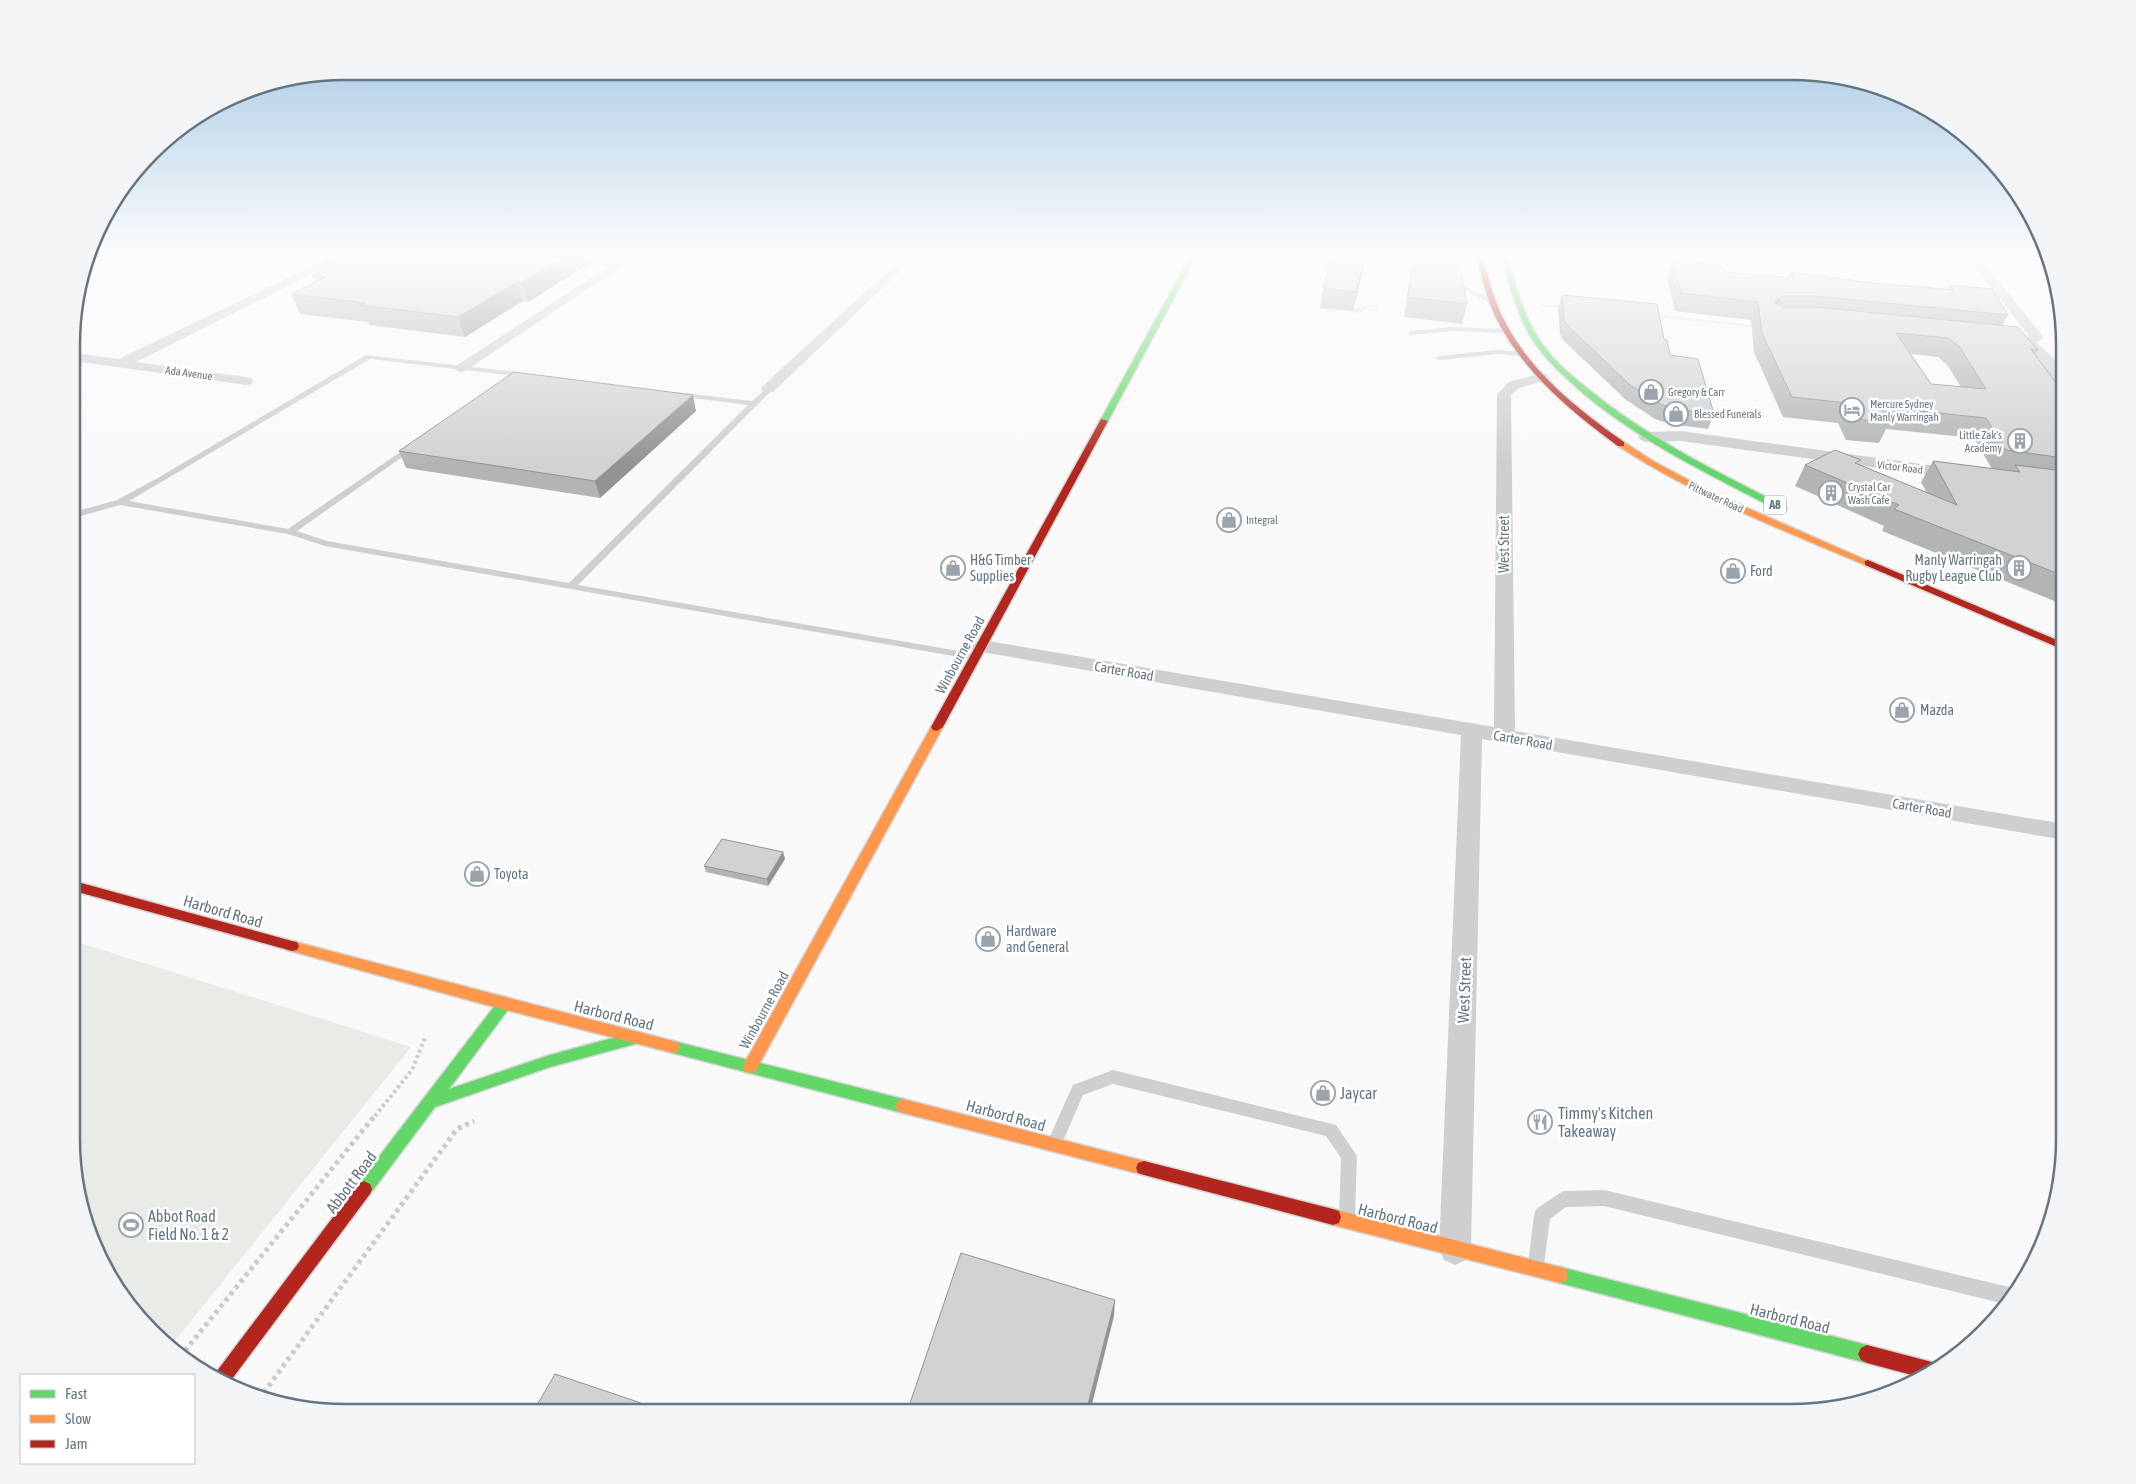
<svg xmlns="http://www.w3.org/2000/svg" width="2136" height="1484" viewBox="0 0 2136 1484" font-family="'Asap Condensed',sans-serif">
  <rect width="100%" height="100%" fill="#f9f9f9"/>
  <path fill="#e8ebe6" d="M 74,941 L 411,1047 L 170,1347 L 108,1276 L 74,1175 Z"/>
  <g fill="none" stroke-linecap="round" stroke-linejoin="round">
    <defs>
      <path id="fast" d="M 1190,257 L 1196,257 L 1108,421 L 1101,423 L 1100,421 Z
        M 1502,257 L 1508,257 C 1515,285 1523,314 1539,339 C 1551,358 1569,374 1587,388 C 1647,438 1717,472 1786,507 L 1786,511 L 1780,511 C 1712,476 1643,443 1584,394 C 1565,377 1546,361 1532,339 C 1517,314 1509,285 1502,257 Z
        M 505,997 L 510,999 L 512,1003 L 510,1007 L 449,1089 L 550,1055 L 635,1032 L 640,1034 L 642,1038 L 640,1042 L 635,1044 L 550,1067 L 435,1107 L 370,1194 L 364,1197 L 358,1194 L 356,1189 L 358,1184 L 500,999 Z
        M 673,1041 L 903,1099 L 908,1101 L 911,1106 L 908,1111 L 903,1113 L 673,1053 L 668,1051 L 666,1047 L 668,1043 Z
        M 1560,1267 L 1867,1345 L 1873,1348 L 1876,1354 L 1873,1360 L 1867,1363 L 1560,1283 L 1554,1281 L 1552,1275 L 1554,1269 Z"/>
      <path id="slow" d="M 1618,442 L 1624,442 L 1653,461 L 1713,493 L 1873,563 L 1868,566 L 1865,565 C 1780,529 1695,496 1618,446 Z
        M 937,723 L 943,727 L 755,1072 L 750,1073 L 745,1072 L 743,1067 L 745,1062 L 931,727 Z
        M 292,941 L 673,1041 L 678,1043 L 680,1047 L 678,1051 L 673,1053 L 483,1004 L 287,950 L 285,946 L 287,942 Z
        M 903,1099 L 1144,1161 L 1150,1163 L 1152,1168 L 1150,1173 L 1144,1175 L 903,1113 L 898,1111 L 895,1106 L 898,1101 Z
        M 1333,1209 L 1560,1267 L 1566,1269 L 1568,1275 L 1566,1281 L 1560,1283 L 1333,1225 L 1327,1223 L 1325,1217 L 1327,1211 Z"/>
      <path id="jam" d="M 1477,257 L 1483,257 C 1488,277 1493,297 1502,316 C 1528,370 1576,408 1624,442 L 1624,446 L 1618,446 C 1569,410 1522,371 1495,316 C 1486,297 1482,277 1477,257 Z
        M 1101,419 L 1108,421 L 943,727 L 937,731 L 933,730 L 931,727 Z
        M 1868,560 L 2064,643 L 2064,650 L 1865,565 L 1865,561 Z
        M 74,881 L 292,941 L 297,942 L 299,946 L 297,950 L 292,951 L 74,891 Z
        M 1144,1161 L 1333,1209 L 1339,1211 L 1341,1217 L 1339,1223 L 1333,1225 L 1144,1175 L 1138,1173 L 1136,1168 L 1138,1163 Z
        M 364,1181 L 370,1184 L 372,1189 L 370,1194 L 229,1383 L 214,1375 L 358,1184 Z
        M 1867,1345 L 1932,1362 L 1939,1367 L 1923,1378 L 1867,1363 L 1861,1360 L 1858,1354 L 1861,1348 Z"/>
    </defs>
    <use href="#fast" stroke="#d5d6d7" stroke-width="3"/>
    <use href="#slow" stroke="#d5d6d7" stroke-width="3"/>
    <use href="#jam" stroke="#d5d6d7" stroke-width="3"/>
    <path stroke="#cbcccd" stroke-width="2" stroke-dasharray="1 1" stroke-linecap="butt" d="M 1541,305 L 1563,307
      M 1353,312 L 1354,309 L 1378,305
      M 1353,312 L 1362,311 L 1354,310
      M 1656,316 L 1754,326"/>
    <path stroke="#cbcccd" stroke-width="4" stroke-dasharray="3 3" stroke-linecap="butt" d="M 375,1116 L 412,1070 L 425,1038"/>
    <path stroke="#cbcccd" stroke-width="5" stroke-dasharray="4 4" stroke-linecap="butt" d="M 180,1357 L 376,1114
      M 259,1399 L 457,1129 L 474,1121"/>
    <path fill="#cecfd0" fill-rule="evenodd" d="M 1380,257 L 1400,257 L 1430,261 L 1427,263 L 1383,259 Z
      M 1465,286 L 1496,302 L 1497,303 L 1492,304 L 1463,289 L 1462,288 Z
      M 1451,327 L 1506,329 L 1509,331 L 1506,333 L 1451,331 L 1411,335 L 1408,333 L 1411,331 Z
      M 1498,350 L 1522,352 L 1526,354 L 1522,356 L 1498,354 L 1439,360 L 1435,358 L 1439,356 Z
      M 366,355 L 525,373 L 529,375 L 525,377 L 370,359 L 129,501 L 288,529 L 412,444 L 416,446 L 415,448 L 297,531 L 327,541 L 569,583 L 748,405 L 677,396 L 674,396 L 674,392 L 752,401 L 768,387 L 772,389 L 771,391 L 578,585 L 976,654 L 981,657 L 976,660 L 325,546 L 288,534 L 120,505 L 74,518 L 74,512 L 117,500 L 156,479 Z
      M 1113,1070 L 1336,1125 L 1357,1156 L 1355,1216 L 1353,1222 L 1347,1224 L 1341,1222 L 1339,1216 L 1341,1158 L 1326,1136 L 1113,1084 L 1083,1095 L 1060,1148 L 1055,1150 L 1050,1148 L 1047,1143 L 1073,1085 Z
      M 1604,1190 L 2013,1288 L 2017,1290 L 2009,1305 L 1604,1206 L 1566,1207 L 1550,1219 L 1544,1265 L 1542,1271 L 1536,1273 L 1530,1271 L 1528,1265 L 1534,1215 L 1536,1209 L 1563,1191 Z"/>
    <path fill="#cecfd0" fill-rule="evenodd" d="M 331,257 L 346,257 L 136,362 L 246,377 L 251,378 L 253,381 L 251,384 L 246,385 L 74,361 L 74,353 L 119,359 Z
      M 623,257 L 636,257 L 465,371 L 460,372 L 453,368 Z
      M 903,257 L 915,257 L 773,392 L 763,392 L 761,389 L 763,386 Z
      M 1967,257 L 1979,257 L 2042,335 L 2044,338 L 2036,343 C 2047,350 2061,364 2064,378 C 2065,383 2064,389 2064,394 L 2059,393 C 2037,360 2048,354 2003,343 L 2001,340 L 2008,336 L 2023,339 L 2029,336 Z
      M 1542,373 L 1547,374 L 1549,377 L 1547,380 L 1519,388 L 1511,395 L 1515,731 L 2064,824 L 2064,840 L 1482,739 L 1471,1249 L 1466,1260 L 1455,1265 L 1444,1260 L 1439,1249 L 1461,735 L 982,652 L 975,650 L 972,646 L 975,642 L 982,640 L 1494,727 L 1497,394 L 1509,382 Z
      M 1681,431 L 1957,469 L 1963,471 L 1965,474 L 1963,477 L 1957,479 L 1681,441 L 1646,442 L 1641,440 L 1638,437 L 1641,434 L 1646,432 Z"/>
    <use href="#fast" fill="#63d668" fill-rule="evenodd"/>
    <use href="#slow" fill="#ff974d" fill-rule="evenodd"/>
    <use href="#jam" fill="#b3261e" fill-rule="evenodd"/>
  </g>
  <path fill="#b3b5b5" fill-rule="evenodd" d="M 332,257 L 600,257 L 528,302 L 523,301 L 465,337 L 369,325 L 368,322 L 300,314 L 291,294 L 315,282 L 312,275 L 327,267 L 324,261 Z
    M 1281,257 L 1326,257 L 1325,261 Z
    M 1366,257 L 1353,311 L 1320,308 L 1323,288 Z
    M 1413,257 L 1458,257 L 1467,304 L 1462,324 L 1404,317 Z
    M 1673,261 L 1725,272 L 1787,278 L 1790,272 L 1872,283 L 1948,289 L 1950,285 L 2008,315 L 2002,326 L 2038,350 L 2035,355 L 2064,394 L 2064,605 L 1882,531 L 1884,526 L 1795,486 L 1805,465 L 1858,465 L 1927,493 L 1921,482 L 1933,461 L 1992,469 L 1974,438 L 1886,429 L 1879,443 L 1846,440 L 1838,423 L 1783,417 L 1754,352 L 1751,320 L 1675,311 L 1667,279 ZM 1911,354 L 1938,357 L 1948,366 L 1961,387 L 1931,384 Z
    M 1562,295 L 1664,339 L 1670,355 L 1714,414 L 1708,429 L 1670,424 L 1655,419 L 1625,399 L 1563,340 L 1560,334 L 1558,308 Z
    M 696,411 L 600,498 L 406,468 L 399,451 Z
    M 783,852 L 785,859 L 768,886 L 706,872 L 704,866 Z"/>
  <path fill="#929394" d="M 564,257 L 600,257 L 528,302 L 522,282 Z
    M 1364,257 L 1366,257 L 1353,311 L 1356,292 Z
    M 517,282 L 523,301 L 465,337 L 458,317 Z
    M 1782,296 L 1774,314 L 1774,302 Z
    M 693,395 L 696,411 L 600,498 L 595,481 Z
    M 783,852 L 785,859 L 768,886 L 767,879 Z
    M 1115,1300 L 1114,1316 L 1090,1412 L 1086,1412 Z
    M 641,1403 L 644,1408 L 642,1412 L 636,1412 Z"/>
  <path fill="#d0d2d3" stroke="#929394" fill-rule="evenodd" d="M 332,257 L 564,257 L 522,282 L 517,282 L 458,317 L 361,305 L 365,303 L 291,294 L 326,277 L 312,275 L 336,262 L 324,261 Z
    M 1331,257 L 1364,257 L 1356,292 L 1323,288 Z
    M 1413,257 L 1458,257 L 1467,304 L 1408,297 Z
    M 1673,261 L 1722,266 L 1725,272 L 1794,278 L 1790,272 L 1872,283 L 1954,290 L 1950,285 L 1992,289 L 2008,315 L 1815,296 L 1782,296 L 1774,302 L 1782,307 L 1815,307 L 2018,327 L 2038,350 L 2031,349 L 2064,394 L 2064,458 L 2006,450 L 1986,418 L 1880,407 L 1889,423 L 1856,419 L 1847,403 L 1792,397 L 1762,333 L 1758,302 L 1681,293 ZM 1896,333 L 1948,338 L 1959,346 L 1986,389 L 1931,384 Z
    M 1562,295 L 1657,304 L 1664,339 L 1667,340 L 1670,355 L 1698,359 L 1714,414 L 1676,409 L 1660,404 L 1630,385 L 1568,326 L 1564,320 Z
    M 514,372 L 693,395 L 595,481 L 399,451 Z
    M 1835,450 L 1861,460 L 1855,463 L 1957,505 L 1933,461 L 2020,472 L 2015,465 L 2064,471 L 2064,576 L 1894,509 L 1899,505 L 1805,465 Z
    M 722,839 L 783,852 L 767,879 L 704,866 Z
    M 961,1253 L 1115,1300 L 1086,1412 L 907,1412 Z
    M 555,1374 L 641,1403 L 636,1412 L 533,1412 Z"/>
  <linearGradient id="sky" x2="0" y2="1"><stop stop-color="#9dc2e2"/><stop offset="0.55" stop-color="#fcfcfc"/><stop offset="1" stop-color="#fcfcfc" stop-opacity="0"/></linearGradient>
  <rect width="2136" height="464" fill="url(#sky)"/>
  <defs>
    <symbol id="shop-ring" viewBox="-11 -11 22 22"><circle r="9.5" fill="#fff" stroke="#99a4ac" stroke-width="1.5"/><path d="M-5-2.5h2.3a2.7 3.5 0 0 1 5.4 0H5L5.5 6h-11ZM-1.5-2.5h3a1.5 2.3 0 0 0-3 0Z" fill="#99a4ac"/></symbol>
    <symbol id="hotel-ring" viewBox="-11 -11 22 22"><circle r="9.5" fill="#fff" stroke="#99a4ac" stroke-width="1.5"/><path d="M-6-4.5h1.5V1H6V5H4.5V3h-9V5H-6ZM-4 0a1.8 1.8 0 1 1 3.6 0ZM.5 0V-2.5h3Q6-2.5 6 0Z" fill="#99a4ac"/></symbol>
    <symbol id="building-ring" viewBox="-11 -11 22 22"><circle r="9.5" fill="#fff" stroke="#99a4ac" stroke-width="1.5"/><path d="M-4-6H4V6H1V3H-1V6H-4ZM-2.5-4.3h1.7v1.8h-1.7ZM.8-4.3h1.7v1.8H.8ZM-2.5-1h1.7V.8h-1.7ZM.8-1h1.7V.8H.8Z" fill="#99a4ac"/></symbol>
    <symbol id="restaurant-ring" viewBox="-11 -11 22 22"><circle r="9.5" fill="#fff" stroke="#99a4ac" stroke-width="1.5"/><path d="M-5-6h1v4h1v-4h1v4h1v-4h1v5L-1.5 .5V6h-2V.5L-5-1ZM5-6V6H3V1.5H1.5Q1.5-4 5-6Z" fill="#99a4ac"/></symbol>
    <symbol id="stadium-ring" viewBox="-11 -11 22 22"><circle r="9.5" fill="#fff" stroke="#99a4ac" stroke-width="1.5"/><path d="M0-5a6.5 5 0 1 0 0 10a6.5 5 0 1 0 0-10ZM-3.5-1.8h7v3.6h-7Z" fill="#99a4ac"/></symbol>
  </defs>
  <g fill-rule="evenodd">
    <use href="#shop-ring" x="1637" y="378" width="28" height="28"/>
    <use href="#hotel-ring" x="1838" y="396" width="28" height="28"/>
    <use href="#shop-ring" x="1662" y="400" width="28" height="28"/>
    <use href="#building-ring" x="2006" y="427" width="28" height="28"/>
    <use href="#building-ring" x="1817" y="479" width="28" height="28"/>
    <use href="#shop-ring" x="1215" y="506" width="28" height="28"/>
    <use href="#shop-ring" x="939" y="554" width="28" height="28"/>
    <use href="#building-ring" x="2005" y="554" width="28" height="28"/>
    <use href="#shop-ring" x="1719" y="557" width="28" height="28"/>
    <use href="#shop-ring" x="1888" y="696" width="28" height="28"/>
    <use href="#shop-ring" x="463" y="860" width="28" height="28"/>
    <use href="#shop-ring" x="974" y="925" width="28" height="28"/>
    <use href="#shop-ring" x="1309" y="1079" width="28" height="28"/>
    <use href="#restaurant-ring" x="1526" y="1108" width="28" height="28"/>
    <use href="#stadium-ring" x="117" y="1211" width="28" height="28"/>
  </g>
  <g text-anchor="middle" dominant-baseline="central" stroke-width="5" stroke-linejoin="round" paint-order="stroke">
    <g font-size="11" fill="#657683" stroke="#fff">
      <text transform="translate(189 373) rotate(8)">Ada Avenue</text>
      <text transform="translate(1900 467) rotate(7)">Victor Road</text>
      <text transform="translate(1716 497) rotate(25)">Pittwater Road</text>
    </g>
    <g font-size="11" fill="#657683" stroke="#fff" text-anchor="start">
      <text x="1668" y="392">Gregory &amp; Carr</text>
      <text x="1870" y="404">Mercure Sydney<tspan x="1870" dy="13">Manly Warringah</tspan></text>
      <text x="1694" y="414">Blessed Funerals</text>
      <text x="2002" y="435" text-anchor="end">Little Zak's<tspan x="2002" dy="13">Academy</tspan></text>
      <text x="1848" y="487">Crystal Car<tspan x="1848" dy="13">Wash Cafe</tspan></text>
      <text x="1246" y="520">Integral</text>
    </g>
    <rect fill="#fff" stroke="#939fa8" stroke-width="1" x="1764" y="495.5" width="22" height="19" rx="4"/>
    <g font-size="12" font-weight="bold" fill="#657683">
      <text x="1775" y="505">A8</text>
    </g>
    <g font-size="14" fill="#657683" stroke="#fff">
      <text transform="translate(1504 544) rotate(-90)">West Street</text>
      <text transform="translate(960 655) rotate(-61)">Winbourne Road</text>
      <text transform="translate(1124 671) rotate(10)">Carter Road</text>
      <text transform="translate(1523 740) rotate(10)">Carter Road</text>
      <text transform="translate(1922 808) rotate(10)">Carter Road</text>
      <text transform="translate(764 1010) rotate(-61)">Winbourne Road</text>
    </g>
    <g font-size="14" fill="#657683" stroke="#fff" text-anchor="start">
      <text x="970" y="560">H&amp;G Timber<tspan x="970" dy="16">Supplies</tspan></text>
      <text x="2002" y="560" text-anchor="end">Manly Warringah<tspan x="2002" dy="16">Rugby League Club</tspan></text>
      <text x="1750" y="571">Ford</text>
      <text x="1920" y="710">Mazda</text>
      <text x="494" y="874">Toyota</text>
      <text x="1006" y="931">Hardware<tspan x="1006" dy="16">and General</tspan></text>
    </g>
    <g font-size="16" fill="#657683" stroke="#fff">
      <text transform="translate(223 911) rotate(16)">Harbord Road</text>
      <text transform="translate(1464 990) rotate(-88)">West Street</text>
      <text transform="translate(614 1015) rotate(14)">Harbord Road</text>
      <text transform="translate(1006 1115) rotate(15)">Harbord Road</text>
      <text transform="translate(351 1182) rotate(-53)">Abbott Road</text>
      <text transform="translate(1398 1218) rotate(14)">Harbord Road</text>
      <text transform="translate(1790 1318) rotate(14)">Harbord Road</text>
    </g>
    <g font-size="16" fill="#657683" stroke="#fff" text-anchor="start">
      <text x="1340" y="1093">Jaycar</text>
      <text x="1558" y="1113">Timmy's Kitchen<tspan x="1558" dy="18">Takeaway</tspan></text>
      <text x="148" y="1216">Abbot Road<tspan x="148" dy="18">Field No. 1 &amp; 2</tspan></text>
    </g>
  </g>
  <path d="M0 0H2136V1484H0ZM345 80H1791A265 265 0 0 1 2056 345V1139A265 265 0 0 1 1791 1404H345A265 265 0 0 1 80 1139V345A265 265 0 0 1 345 80Z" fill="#f3f4f5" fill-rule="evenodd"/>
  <path fill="none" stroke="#657683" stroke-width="2.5" d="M345 80H1791A265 265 0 0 1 2056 345V1139A265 265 0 0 1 1791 1404H345A265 265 0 0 1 80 1139V345A265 265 0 0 1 345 80Z"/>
  <rect x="20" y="1374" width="175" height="90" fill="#ffffff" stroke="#c1c8cd"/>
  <rect x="30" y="1390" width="25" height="8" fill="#63d668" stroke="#c1c8cd"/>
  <text x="65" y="1399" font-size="15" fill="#657683">Fast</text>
  <rect x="30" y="1415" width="25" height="8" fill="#ff974d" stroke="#c1c8cd"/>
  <text x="65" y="1424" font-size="15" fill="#657683">Slow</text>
  <rect x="30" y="1440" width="25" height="8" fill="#b3261e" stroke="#c1c8cd"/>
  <text x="65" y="1449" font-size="15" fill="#657683">Jam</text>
</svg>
